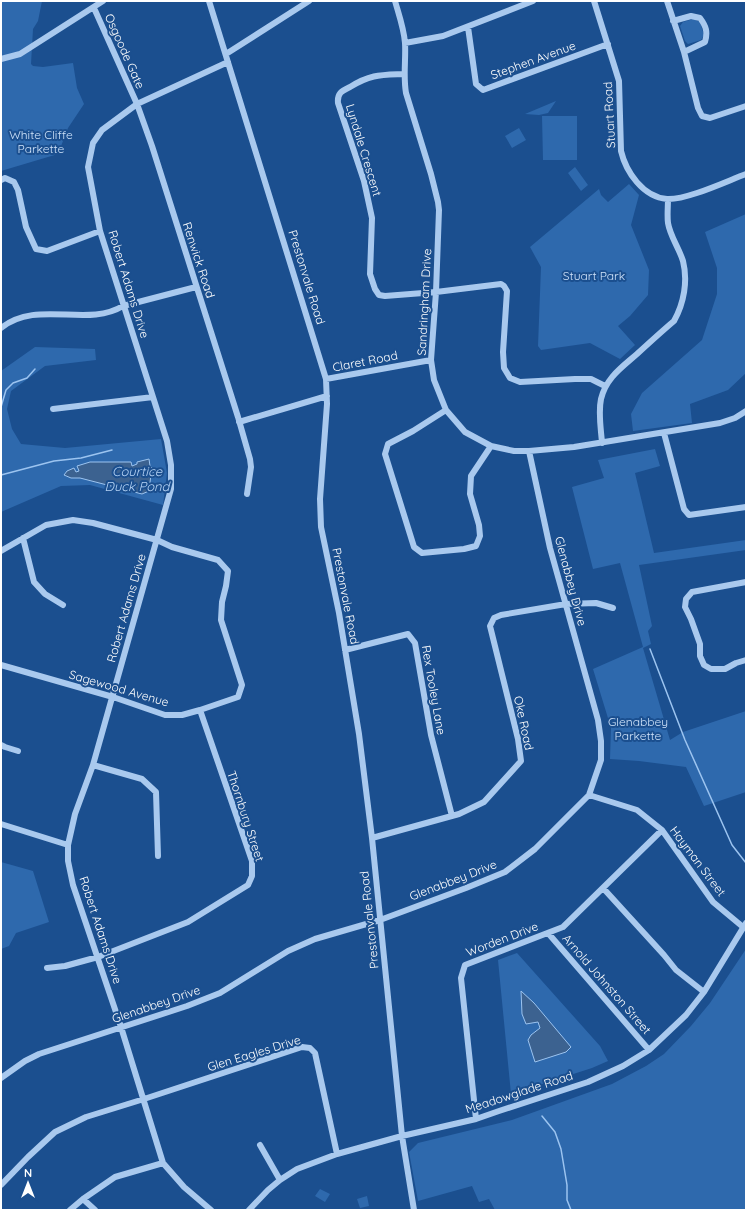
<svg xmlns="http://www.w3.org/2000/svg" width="747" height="1211" viewBox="0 0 747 1211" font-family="Quicksand,sans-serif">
  <rect width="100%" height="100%" fill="#1b4f8f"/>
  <path fill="#2e69ad" d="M 1,1 L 42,1 L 38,21 L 33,29 L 31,64 L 33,66 L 43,67 L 73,63 L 77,88 L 84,104 L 68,128 L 58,154 L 1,171 Z
    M 693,19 L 700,22 L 704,35 L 701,40 L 688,44 L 685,41 L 680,26 L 683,22 Z
    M 556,101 L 548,113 L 539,115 L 525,114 Z
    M 542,116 L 577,116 L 577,160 L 543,160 Z
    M 519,128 L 526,140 L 512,148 L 505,136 Z
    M 575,167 L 588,185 L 581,191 L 568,173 Z
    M 629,184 L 639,195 L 631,225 L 649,270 L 648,295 L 630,316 L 618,326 L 635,345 L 620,359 L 590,343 L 541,350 L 538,346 L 541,267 L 530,247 L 599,189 L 601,195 L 608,202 Z
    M 746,214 L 746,373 L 728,390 L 690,404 L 692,423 L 633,431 L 631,414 L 642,393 L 702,340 L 717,294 L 717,268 L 705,232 Z
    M 35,347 L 95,349 L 96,360 L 45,366 L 11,391 L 7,409 L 12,429 L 21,444 L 65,448 L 161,439 L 167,473 L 163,505 L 90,485 L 61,486 L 1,512 L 1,371 Z
    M 655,449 L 660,466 L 635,473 L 654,553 L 746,540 L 746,550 L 639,565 L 652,626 L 648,631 L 651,644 L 643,648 L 670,740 L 683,732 L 746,711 L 746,792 L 704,806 L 686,767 L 639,761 L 610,759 L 611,728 L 593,669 L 643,647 L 620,563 L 593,569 L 572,487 L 604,478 L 598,460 Z
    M 1,862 L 33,871 L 49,922 L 16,933 L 9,946 L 1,949 Z
    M 746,949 L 746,1210 L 495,1210 L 489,1199 L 479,1202 L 472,1186 L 418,1201 L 409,1152 L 418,1143 L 512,1120 L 612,1084 L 646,1066 L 664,1054 L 691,1026 L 710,1003 Z
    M 517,953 L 600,1046 L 608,1061 L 592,1068 L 511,1094 L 498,960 Z
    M 320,1189 L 330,1194 L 325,1202 L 315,1196 Z
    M 367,1196 L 369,1206 L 360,1208 L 357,1199 Z"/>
  <path fill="#3c6290" stroke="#9cc4f0" d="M 149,459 L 150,466 L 155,471 L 151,474 L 149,491 L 142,494 L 80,478 L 71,478 L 64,475 L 67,471 L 74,468 L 76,472 L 79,471 L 77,466 L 90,462 L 131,462 L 132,466 L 137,464 L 137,462 Z
    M 521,991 L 534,1003 L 571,1047 L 566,1052 L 535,1062 L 528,1040 L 531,1035 L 540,1028 L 538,1022 L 526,1024 L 522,1014 Z"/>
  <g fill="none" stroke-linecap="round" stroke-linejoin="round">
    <path stroke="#9cc4f0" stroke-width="1.5" d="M 1,407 L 6,390 L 13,383 L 27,378 L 35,369
      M 1,475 L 54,461 L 81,458 L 112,450
      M 650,649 L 685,740 L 732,845 L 746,863
      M 542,1116 L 555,1132 L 561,1149 L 567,1185 L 567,1200 L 571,1210"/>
    <path stroke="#a9c9ee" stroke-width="6" d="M 209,1 L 326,379 L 327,404 L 320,499 L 321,527 L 339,613 L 359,734 L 372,838 L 402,1136 L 414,1210
      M 395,1 C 399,15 404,29 405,43 C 406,60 403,76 406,93 L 431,174 L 438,202 L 439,210 L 436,292 L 431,360 L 434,380 L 446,410 L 465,432 L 491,446 L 514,451 L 529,451 L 574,447 L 720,423 L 735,418 L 746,411
      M 594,1 L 619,81 L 621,151 C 626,172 643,197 667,199 C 687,200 727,181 746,174
      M 667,1 L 684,52 L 698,108 L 702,116 L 710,118 L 746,106
      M 94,8 L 137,104 L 152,146 L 238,417 L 250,459 L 251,467 L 247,494
      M 673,21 L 691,16 L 700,18 C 706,26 708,32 705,42 L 684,52
      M 468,27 L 476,84 L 483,90 L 608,44
      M 405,43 L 443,36 L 533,1
      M 226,54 L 309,1
      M 1,59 L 20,54 L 103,1
      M 404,74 C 381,75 371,74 350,87 C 342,91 337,93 338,103 L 364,181 L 372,218 L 370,274 L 375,289 L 379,295 L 385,296 L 436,292 L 501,284 L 504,286 L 507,291 L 503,352 L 504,368 L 510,378 L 520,382 L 575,379 L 591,379 L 605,386
      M 1,180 L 5,178 L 14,182 L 18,190 L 26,227 L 36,249 L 47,251 L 100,231
      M 1,328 C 37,299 87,328 123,306 L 196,287
      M 326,379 L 431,360
      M 53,409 L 153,397
      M 446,410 L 413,431 L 388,444 L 385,454 L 414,547 L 422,553 L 464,549 L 476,546 L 480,536 L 479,525 L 470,494 L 471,476 L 491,446
      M 239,422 L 327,396
      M 664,433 L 684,509 L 689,515 L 746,507
      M 602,443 C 601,429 598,413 601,399 C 606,378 621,368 637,354 C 649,343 661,332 674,321 C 684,303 688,281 683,261 C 679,248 670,236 668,223 C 667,215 668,207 668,199
      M 23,538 L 34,582 L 45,594 L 63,605
      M 1,551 L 46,525 L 73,520 L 93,523 L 157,540 L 172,547 L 218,560 L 228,571 L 226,586 L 222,602 L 221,620 L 242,685 L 238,697 L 200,710 L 182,715 L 165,715 L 113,697 L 1,665
      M 746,582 L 692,592 L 686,599 L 685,607 L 691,619 L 700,644 L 700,656 L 704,665 L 711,669 L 725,669 L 736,663 L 746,660
      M 345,650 L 408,634 L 415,643 L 431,735 L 452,816
      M 1,745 L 5,747 L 18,751
      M 93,765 L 142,779 L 156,792 L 158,856
      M 589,795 L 637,810 L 662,830 L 713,902 L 743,927
      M 1,824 L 68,845
      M 372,838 L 459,814 L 484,802 L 521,761 L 518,739 L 490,626 L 494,618 L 501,615 L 566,604 L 596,603 L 613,608
      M 603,888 L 664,955 L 676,970 L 704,992
      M 548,933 L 649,1050
      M 47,968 L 65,966 L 98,957 L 188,922 L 248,885 L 252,876 L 252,861 L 200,710
      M 1,1078 L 25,1061 L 39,1054 L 187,1006 L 220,993 L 288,951 L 315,939 L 380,920 L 466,888 L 505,872 L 535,849 L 589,795 L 601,760 L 601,741 L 598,720 L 550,548 L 529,451
      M 476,1119 L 461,978 L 465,965 L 563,927 L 662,830
      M 260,1145 L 280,1180
      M 1,1185 L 28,1157 L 55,1132 L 86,1117 L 144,1099 L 302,1047 L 310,1048 L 315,1053 L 337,1154
      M 83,1199 L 95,1210
      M 70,1210 L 83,1199 L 115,1177 L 163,1163
      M 211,1210 L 184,1187 L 163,1163 L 121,1027 L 73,885 L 68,861 L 68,845 L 75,814 L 93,765 L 171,489 L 171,465 L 167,441 L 100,231 L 88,167 L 93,143 L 102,130 L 137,104 L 228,62
      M 249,1210 L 268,1190 L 280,1180 L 297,1169 L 337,1154 L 402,1136 L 476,1119 L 499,1111 L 588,1082 L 623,1066 L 649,1050 L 686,1015 L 704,992 L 746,923"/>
  </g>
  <g text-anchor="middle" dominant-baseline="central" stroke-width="4" stroke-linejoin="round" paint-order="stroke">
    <g font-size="12" fill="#fff" stroke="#1b4f8f">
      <text transform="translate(125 51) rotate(66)">Osgoode Gate</text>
      <text transform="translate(533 60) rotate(-20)">Stephen Avenue</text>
      <text transform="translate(609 115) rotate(-93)">Stuart Road</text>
      <text transform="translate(364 150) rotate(73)">Lyndale Crescent</text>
      <text transform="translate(199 260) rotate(72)">Renwick Road</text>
      <text transform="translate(307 277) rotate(73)">Prestonvale Road</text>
      <text transform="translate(129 284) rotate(73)">Robert Adams Drive</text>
      <text transform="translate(424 302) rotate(-87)">Sandringham Drive</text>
      <text transform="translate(365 361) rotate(-11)">Claret Road</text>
      <text transform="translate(571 581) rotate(75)">Glenabbey Drive</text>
      <text transform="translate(346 596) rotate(79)">Prestonvale Road</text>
      <text transform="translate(126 608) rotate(-74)">Robert Adams Drive</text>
      <text transform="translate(119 688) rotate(16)">Sagewood Avenue</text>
      <text transform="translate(434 690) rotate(80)">Rex Tooley Lane</text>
      <text transform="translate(524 723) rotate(78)">Oke Road</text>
      <text transform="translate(246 816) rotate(72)">Thornbury Street</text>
      <text transform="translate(698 861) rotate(53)">Hayman Street</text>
      <text transform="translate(453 880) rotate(-21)">Glenabbey Drive</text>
      <text transform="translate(369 920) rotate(-96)">Prestonvale Road</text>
      <text transform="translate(101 930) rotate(72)">Robert Adams Drive</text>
      <text transform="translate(502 939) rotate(-21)">Worden Drive</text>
      <text transform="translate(607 984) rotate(49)">Arnold Johnston Street</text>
      <text transform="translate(156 1004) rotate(-19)">Glenabbey Drive</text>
      <text transform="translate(254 1053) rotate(-17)">Glen Eagles Drive</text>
      <text transform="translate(519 1092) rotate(-18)">Meadowglade Road</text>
    </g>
    <g font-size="12" fill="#cfe3fa" stroke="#1b4f8f">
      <text x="41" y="134">White Cliffe<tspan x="41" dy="14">Parkette</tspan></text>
      <text x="594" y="275">Stuart Park</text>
      <text x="638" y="721">Glenabbey<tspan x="638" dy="14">Parkette</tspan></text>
    </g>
    <g font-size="13" font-style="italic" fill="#b5d3f5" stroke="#1b4f8f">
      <text x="137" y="471">Courtice<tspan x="137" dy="15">Duck Pond</tspan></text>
    </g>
  </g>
  <rect width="747" height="1211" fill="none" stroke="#ffffff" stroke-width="4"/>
  <g transform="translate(28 1183)" stroke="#1b4f8f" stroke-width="3" paint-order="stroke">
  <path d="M0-3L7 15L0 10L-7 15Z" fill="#ffffff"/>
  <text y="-6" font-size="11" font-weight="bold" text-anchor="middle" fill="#ffffff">N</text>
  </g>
</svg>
